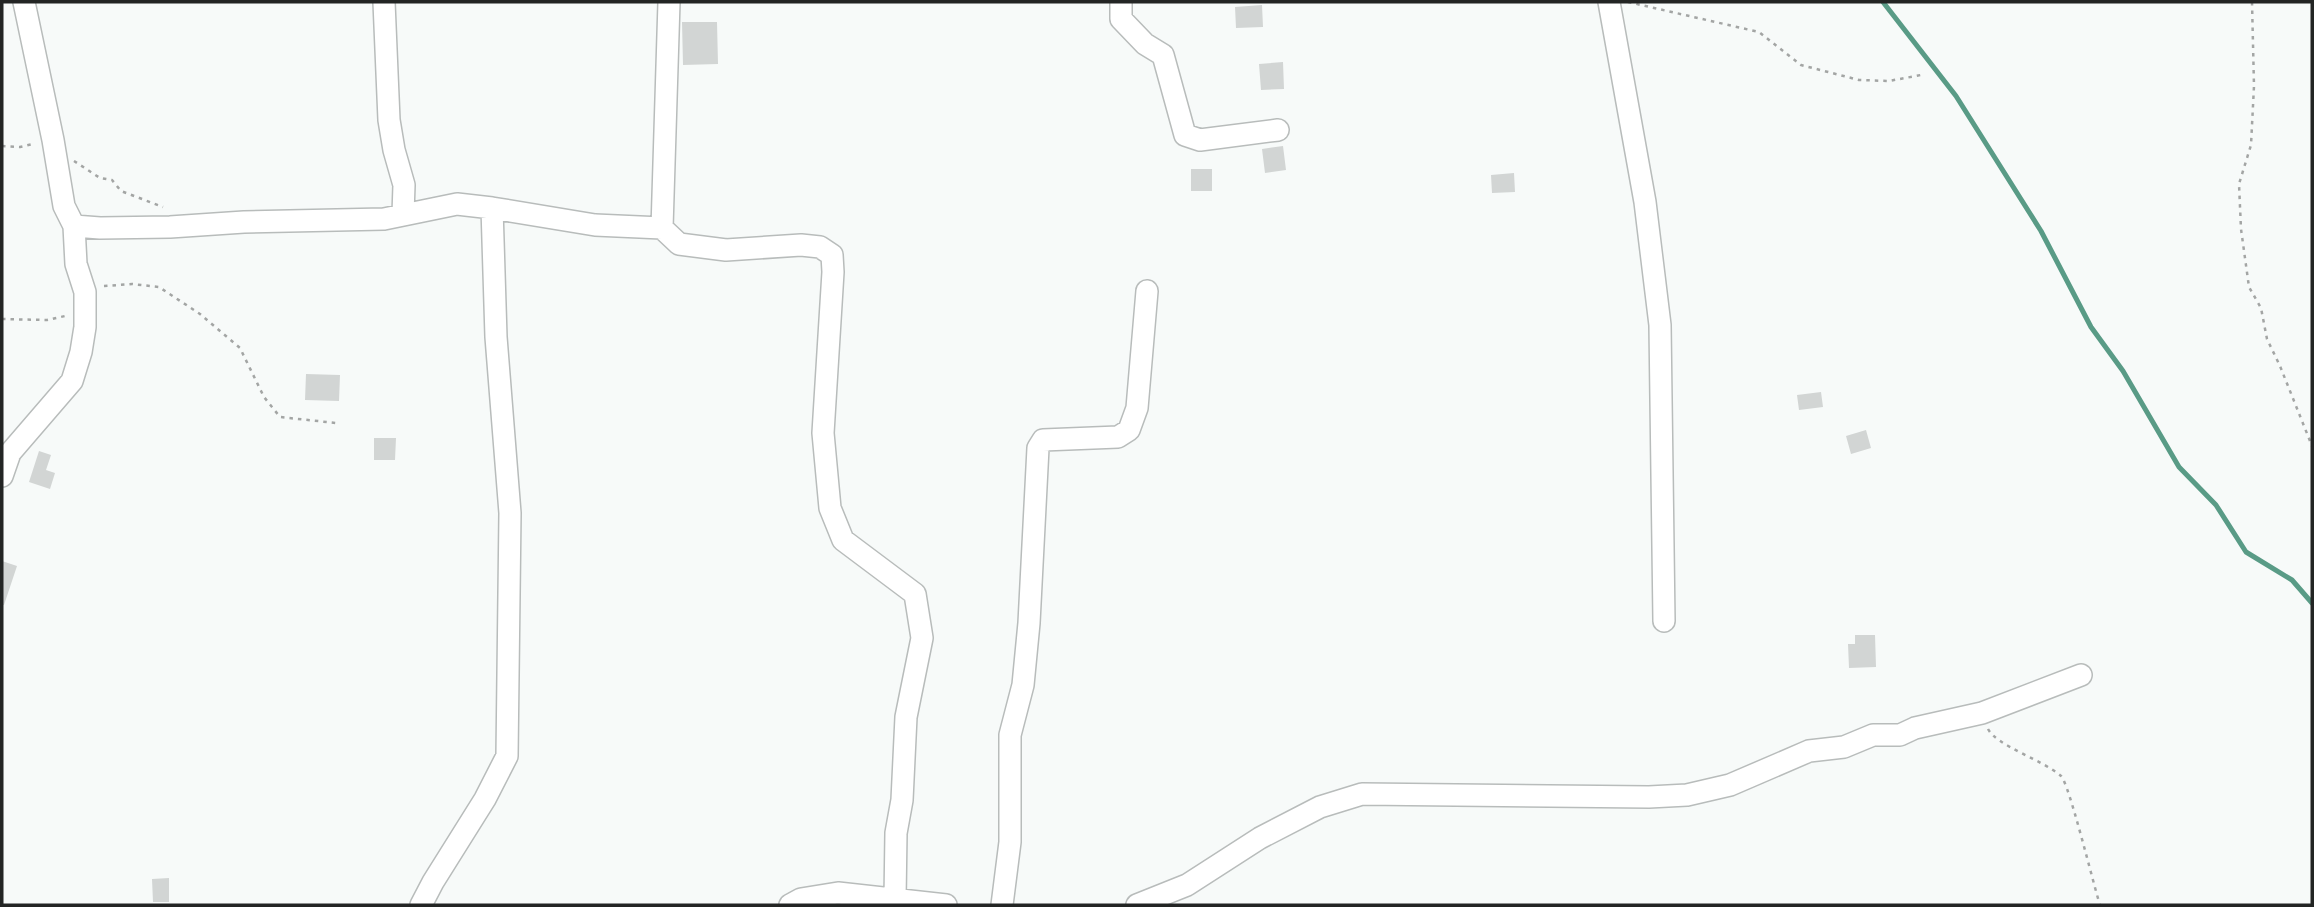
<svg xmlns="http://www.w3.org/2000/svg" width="2314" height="907" viewBox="0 0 2314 907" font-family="Jost,sans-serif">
  <rect width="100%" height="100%" fill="#f7faf9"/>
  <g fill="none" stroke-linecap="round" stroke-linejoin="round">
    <path stroke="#599b86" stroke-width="5" d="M 1883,2 L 1956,96 L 2041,231 L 2091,327 L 2123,371 L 2179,467 L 2216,505 L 2246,552 L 2292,580 L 2312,603"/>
  </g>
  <path fill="#d2d5d4" d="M 1262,5 L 1263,27 L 1236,28 L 1235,7 Z
    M 682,22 L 717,22 L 718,64 L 683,65 Z
    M 1283,62 L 1284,89 L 1261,90 L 1259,64 Z
    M 1283,146 L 1286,170 L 1265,173 L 1262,149 Z
    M 1191,169 L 1212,169 L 1212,191 L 1191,191 Z
    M 1514,173 L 1515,192 L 1492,193 L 1491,175 Z
    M 306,374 L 340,375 L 339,401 L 305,400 Z
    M 1821,392 L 1823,407 L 1799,410 L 1797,395 Z
    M 1866,430 L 1871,448 L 1851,454 L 1846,436 Z
    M 374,438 L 396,438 L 395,460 L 374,460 Z
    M 39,451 L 51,455 L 46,470 L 55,473 L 50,489 L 29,482 Z
    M 2,561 L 17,566 L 4,605 L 2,605 Z
    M 1855,635 L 1875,635 L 1876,667 L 1849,668 L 1848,644 L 1855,644 Z
    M 169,878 L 169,902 L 153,902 L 152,879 Z"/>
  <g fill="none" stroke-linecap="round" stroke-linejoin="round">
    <defs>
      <path id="minor" d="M 384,2 L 389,120 L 394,150 L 404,185 L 403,214
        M 1121,2 L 1121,19 L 1145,44 L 1163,55 L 1185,135 L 1200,140 L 1278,130
        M 1609,2 L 1645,202 L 1660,325 L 1664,621
        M 74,226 L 100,228 L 170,227 L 244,222 L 384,219 L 457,204 L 492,208 L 595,225 L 662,228 L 679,244 L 726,250 L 801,245 L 820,247 L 832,255 L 833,272 L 823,433 L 830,508 L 843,540 L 915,594 L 922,638 L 906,717 L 902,800 L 896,833 L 895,899
        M 662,228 L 669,2
        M 2,476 L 10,453 L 72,381 L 81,352 L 85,327 L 85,292 L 76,264 L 74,226 L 64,206 L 53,140 L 24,2
        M 421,905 L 433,882 L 485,799 L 507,756 L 510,513 L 496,337 L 492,208
        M 790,905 L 801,899 L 838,893 L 946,905
        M 1002,905 L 1010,842 L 1010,735 L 1023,685 L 1029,623 L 1038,448 L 1043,440 L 1118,437 L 1129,430 L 1137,408 L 1147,291
        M 1137,905 L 1187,885 L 1260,838 L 1320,807 L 1362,794 L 1649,797 L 1687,795 L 1730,785 L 1809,751 L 1844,747 L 1873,735 L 1900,735 L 1915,728 L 1982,713 L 2081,675"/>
    </defs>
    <use href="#minor" stroke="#b8bcbb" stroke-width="24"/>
    <path stroke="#a3a5a4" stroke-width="2.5" stroke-dasharray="3.5 5" stroke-linecap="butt" d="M 1628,2 L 1759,32 L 1801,65 L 1859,80 L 1889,81 L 1921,75
      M 2252,2 L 2254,86 L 2251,145 L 2239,184 L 2241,229 L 2249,287 L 2261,308 L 2267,339 L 2280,366 L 2312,446
      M 2,146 L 20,147 L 33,144
      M 74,161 L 100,178 L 112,180 L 121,191 L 163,207
      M 104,286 L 132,284 L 159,287 L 200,314 L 240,348 L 264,397 L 280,417 L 336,423
      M 2,319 L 47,320 L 65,316
      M 1988,729 C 1997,746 2043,760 2061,776 C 2069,783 2094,887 2100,905"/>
    <use href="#minor" stroke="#fff" stroke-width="21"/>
  </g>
  <rect width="2314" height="907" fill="none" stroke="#232524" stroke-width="7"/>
</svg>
